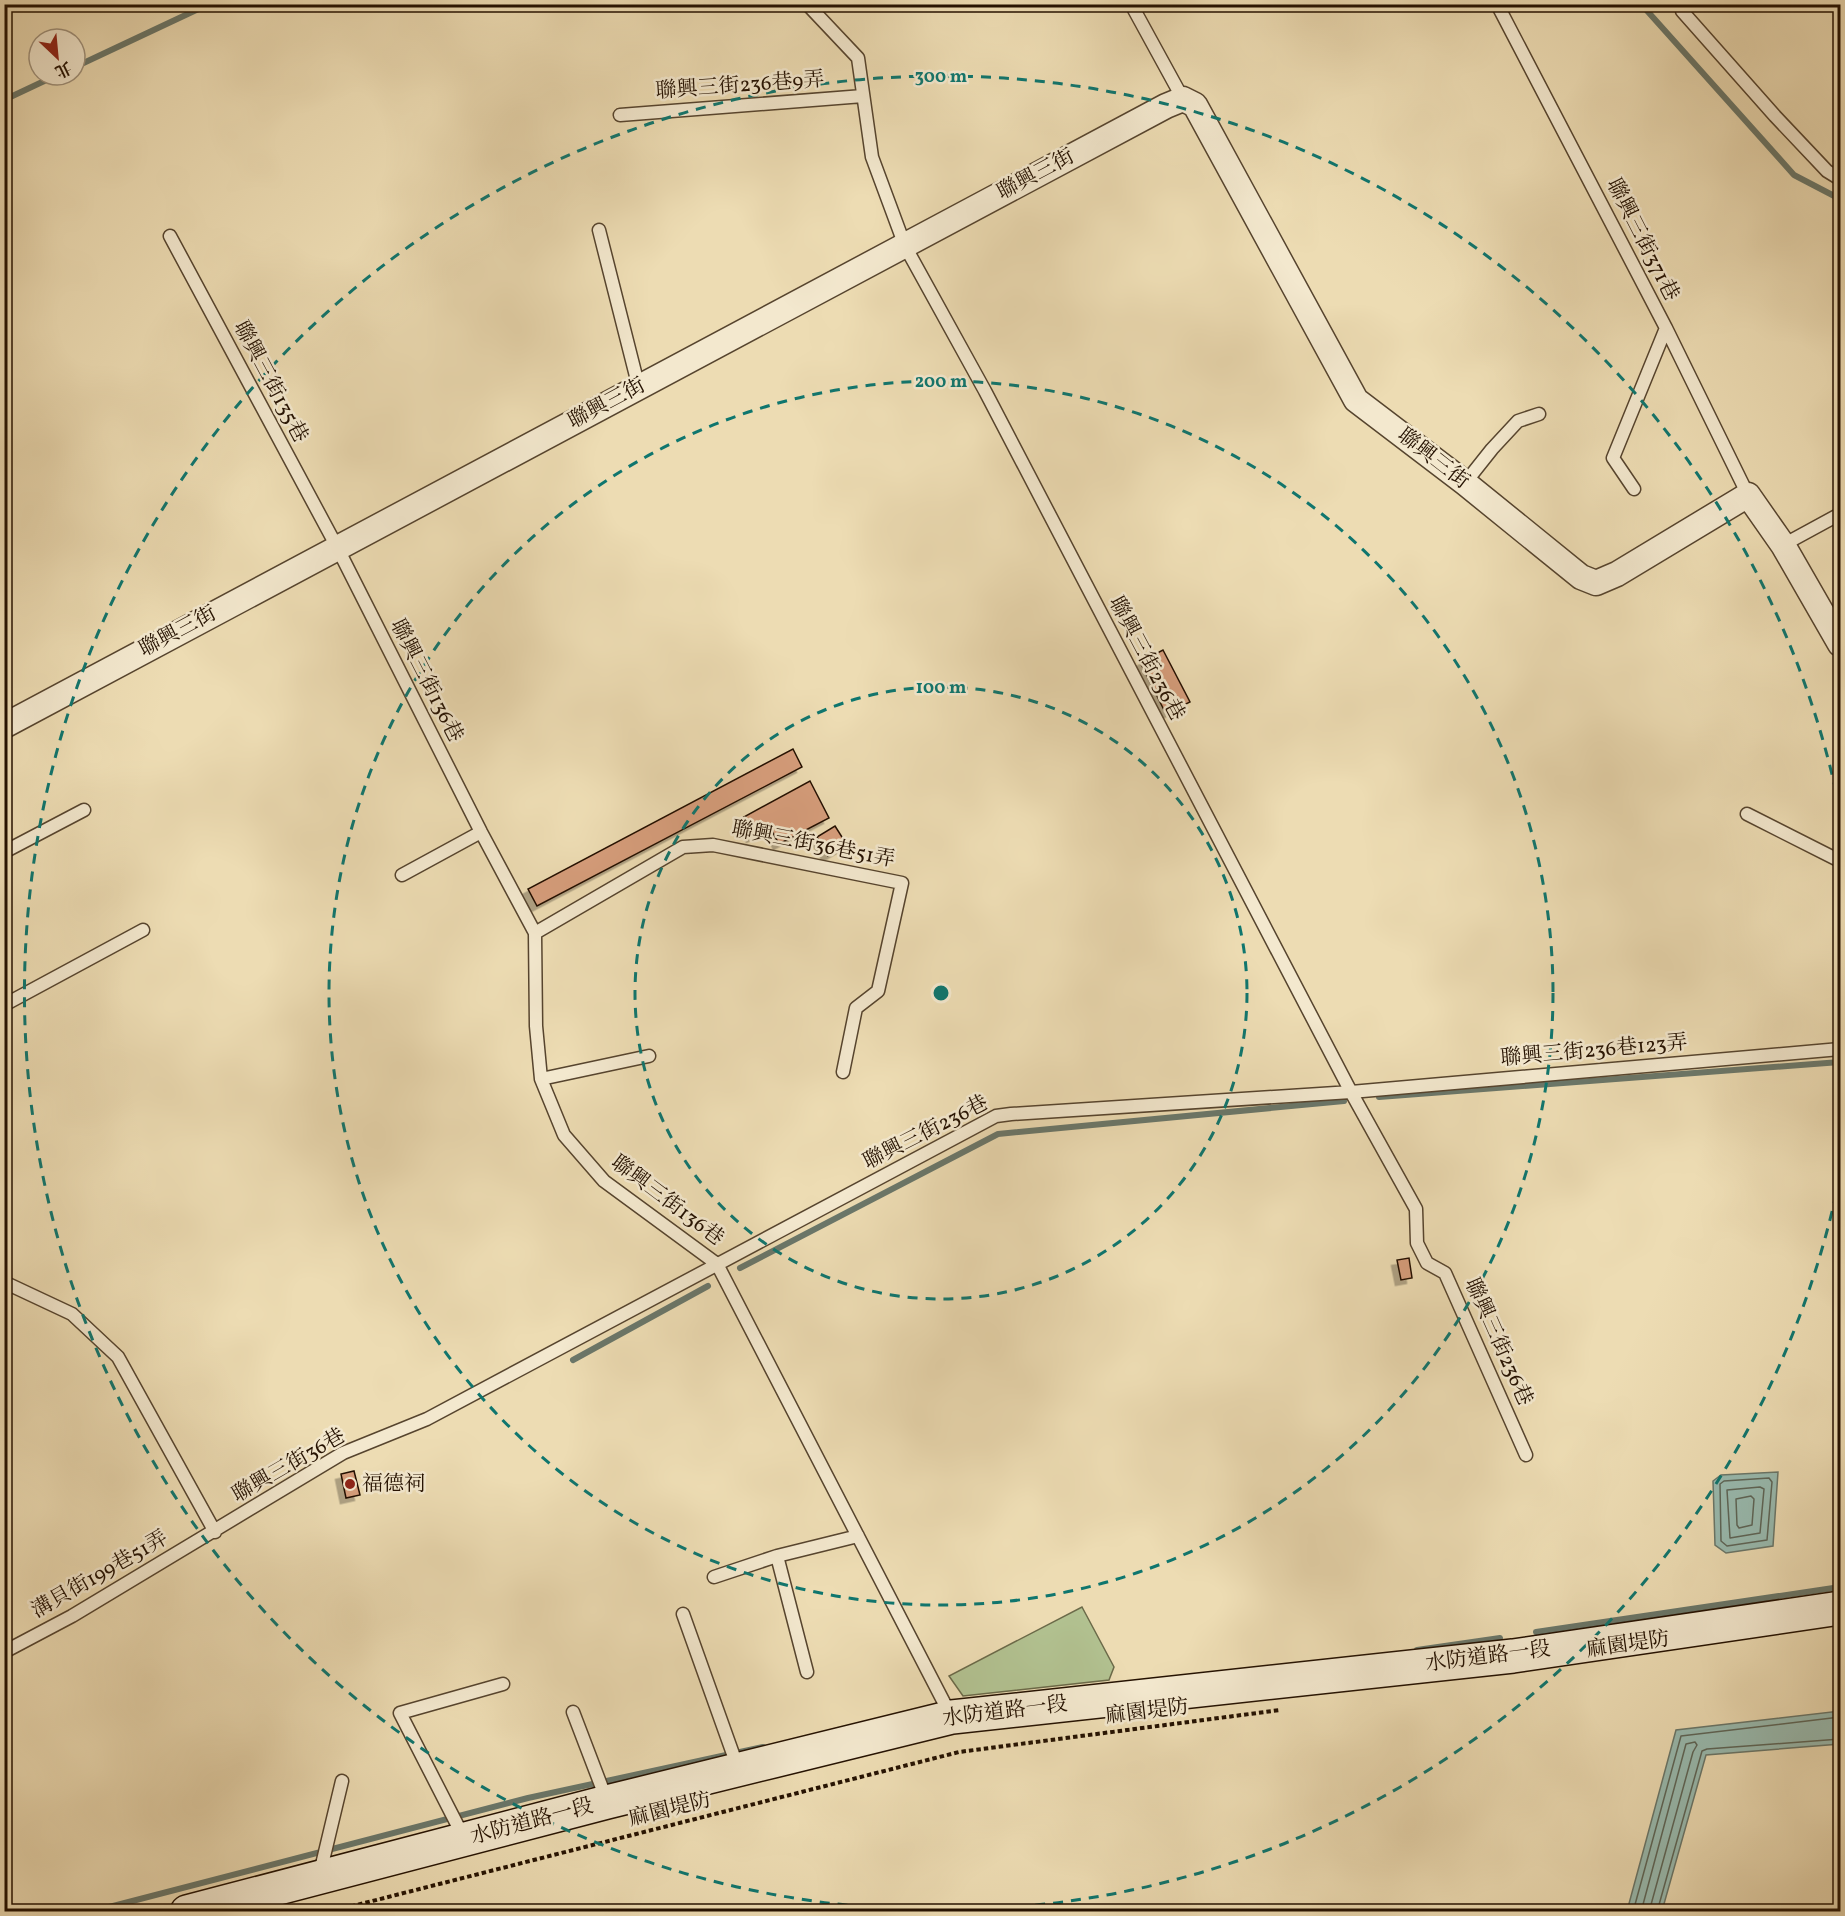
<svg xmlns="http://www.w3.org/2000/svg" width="1845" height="1916" viewBox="0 0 1845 1916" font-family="Vollkorn,'Noto Serif TC',serif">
  <defs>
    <filter id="shadow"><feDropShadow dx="-5.5" dy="5.5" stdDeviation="0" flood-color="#0004"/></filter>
  </defs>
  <rect width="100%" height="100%" fill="#eddcb3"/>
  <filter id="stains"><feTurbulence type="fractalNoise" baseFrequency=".00333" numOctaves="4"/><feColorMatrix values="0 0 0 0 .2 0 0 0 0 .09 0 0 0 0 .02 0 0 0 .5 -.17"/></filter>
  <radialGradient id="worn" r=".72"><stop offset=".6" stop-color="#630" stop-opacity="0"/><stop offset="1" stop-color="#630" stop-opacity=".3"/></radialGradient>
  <path fill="#b2c291" stroke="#6b6a49" stroke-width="1.5" d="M 1082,1607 L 1114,1667 L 1109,1680 L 963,1696 L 949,1676 Z"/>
  <path fill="#99bbb0" stroke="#6a776a" stroke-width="1.5" d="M 1778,1472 L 1773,1546 L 1726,1553 L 1715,1545 L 1713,1481 L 1721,1475 Z
    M 1840,1711 L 1840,1744 L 1706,1755 L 1662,1911 L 1627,1911 L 1676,1730 Z"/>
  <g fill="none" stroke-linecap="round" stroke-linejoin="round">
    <path stroke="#5e6658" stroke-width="1.5" d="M 1769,1478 L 1772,1482 L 1767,1540 L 1727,1546 L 1721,1541 L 1720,1484 L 1724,1481 Z
      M 1760,1487 L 1764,1489 L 1760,1533 L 1730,1538 L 1727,1490 Z
      M 1751,1496 L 1754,1499 L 1752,1525 L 1739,1528 L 1737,1525 L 1736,1499 Z
      M 1633,1912 L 1681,1736 L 1840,1717
      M 1641,1912 L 1686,1744 L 1695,1742 L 1697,1745 L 1693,1752 L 1649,1912
      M 1657,1912 L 1702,1751 L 1707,1749 L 1840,1739"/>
    <path stroke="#6a776a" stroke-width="6" d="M 1641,4 L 1794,175 L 1840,199
      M 75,67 L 209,4
      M 4,100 L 57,75
      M 1379,1097 L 1840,1062
      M 740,1268 L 998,1134 L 1344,1101
      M 573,1360 L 708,1286
      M 1536,1632 L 1840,1587
      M 1417,1650 L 1500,1638
      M 90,1912 L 528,1798 L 763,1747"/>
  </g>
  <path fill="#d79e7c" stroke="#241101" stroke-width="1.5" filter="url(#shadow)" d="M 1163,650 L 1190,702 L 1166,714 L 1140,662 Z
    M 793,749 L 802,767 L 537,906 L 528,889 Z
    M 810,781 L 829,818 L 779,844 L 770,827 L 752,837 L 742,818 Z
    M 835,826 L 847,845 L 828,856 L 817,837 Z
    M 1409,1258 L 1412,1278 L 1401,1280 L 1397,1260 Z
    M 354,1471 L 360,1495 L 346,1498 L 341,1474 Z"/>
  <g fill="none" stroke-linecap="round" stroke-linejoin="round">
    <defs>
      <path id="lane" d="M 807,4 L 858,58 L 872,157 L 905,246 L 985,391 L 1351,1092 L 1416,1209 L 1417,1243 L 1427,1263 L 1445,1273 L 1526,1455
        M 1131,4 L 1183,99
        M 1497,4 L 1666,328 L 1748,495
        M 1682,11 L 1775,116 L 1827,171 L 1840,179
        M 620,115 L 863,96
        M 599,230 L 639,388
        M 170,236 L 337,547 L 481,832 L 535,933 L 536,1026 L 541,1079 L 564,1135 L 604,1181 L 717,1264 L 951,1716
        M 1465,483 L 1492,449 L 1518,421 L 1539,414
        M 1634,489 L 1613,458 L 1666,328
        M 1783,545 L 1840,514
        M 1747,814 L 1840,861
        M 4,852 L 84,810
        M 402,875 L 481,832
        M 535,933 L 683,847 L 713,845 L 902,883 L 878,991 L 856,1008 L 843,1072
        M 4,1005 L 143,930
        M 541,1079 L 649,1056
        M 4,1280 L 8,1284 L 72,1314 L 118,1357 L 215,1532
        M 777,1556 L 807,1672
        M 714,1577 L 777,1556 L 858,1536
        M 683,1614 L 738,1768
        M 4,1652 L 72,1616 L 343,1453 L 427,1419 L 996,1116 L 1011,1114 L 1351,1092 L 1840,1049
        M 573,1712 L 607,1801
        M 464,1838 L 400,1713 L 503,1684
        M 320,1873 L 342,1781"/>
      <path id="street" d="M 4,726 L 1166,106 L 1183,99 L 1195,105 L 1356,400 L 1465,483 L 1581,577 L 1596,583 L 1617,574 L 1748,495 L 1783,545 L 1840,644"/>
      <path id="secondary" d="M 187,1912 L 607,1802 L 952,1717 L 1513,1656 L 1840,1608"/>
    </defs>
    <use href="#lane" stroke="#56442e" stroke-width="15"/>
    <use href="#street" stroke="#56442e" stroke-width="27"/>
    <use href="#secondary" stroke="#241101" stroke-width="36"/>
    <path stroke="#241101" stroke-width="4" stroke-dasharray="4.5 3" stroke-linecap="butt" d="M 329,1912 L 959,1752 L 1280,1710"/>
    <use href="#lane" stroke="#f3e8ce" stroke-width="12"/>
    <use href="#street" stroke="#f3e8ce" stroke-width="24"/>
    <use href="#secondary" stroke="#f3e8ce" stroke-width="33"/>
  </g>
  <g fill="none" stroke="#0f766e" stroke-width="3" stroke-dasharray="10 8">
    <circle cx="941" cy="993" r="306"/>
    <circle cx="941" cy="993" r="612"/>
    <path d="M1840 1176A917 917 0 1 1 1840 810"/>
  </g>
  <circle fill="#8f2418" stroke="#f3e8ce" stroke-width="2" cx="350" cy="1484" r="6"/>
  <g text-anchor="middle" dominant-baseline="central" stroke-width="5" stroke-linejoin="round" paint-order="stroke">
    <g font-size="21" fill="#241101" stroke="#f3e8ce">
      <text transform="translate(740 86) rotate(-4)">聯興三街236巷9弄</text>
      <text transform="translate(1036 175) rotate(-28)">聯興三街</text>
      <text transform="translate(1642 240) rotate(63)">聯興三街371巷</text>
      <text transform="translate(270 382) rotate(62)">聯興三街135巷</text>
      <text transform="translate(607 404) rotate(-28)">聯興三街</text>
      <text transform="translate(1433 459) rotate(38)">聯興三街</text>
      <text transform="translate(178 632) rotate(-28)">聯興三街</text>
      <text transform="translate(1146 659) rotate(62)">聯興三街236巷</text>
      <text transform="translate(426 681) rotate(63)">聯興三街136巷</text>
      <text transform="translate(813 845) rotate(11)">聯興三街36巷51弄</text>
      <text transform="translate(1594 1051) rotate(-5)">聯興三街236巷123弄</text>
      <text transform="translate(926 1133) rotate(-27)">聯興三街236巷</text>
      <text transform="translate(667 1201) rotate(37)">聯興三街136巷</text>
      <text transform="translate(1498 1342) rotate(66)">聯興三街236巷</text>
      <text transform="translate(289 1466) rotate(-30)">聯興三街36巷</text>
      <text transform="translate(100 1575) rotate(-30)">溝貝街199巷51弄</text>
      <text transform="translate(1628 1645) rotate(-8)">麻園堤防</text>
      <text transform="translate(1488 1657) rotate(-7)">水防道路一段</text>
      <text transform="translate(1005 1712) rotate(-7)">水防道路一段</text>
      <text transform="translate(1147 1712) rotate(-7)">麻園堤防</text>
      <text transform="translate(670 1810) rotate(-14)">麻園堤防</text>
      <text transform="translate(532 1822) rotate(-15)">水防道路一段</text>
    </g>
    <g font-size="21" fill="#241101" stroke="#f3e8ce" text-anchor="start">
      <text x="362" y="1484">福德祠</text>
    </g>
  </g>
  <circle cx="941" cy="993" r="9" fill="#0f766e" stroke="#f3e8ce" stroke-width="3"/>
  <g font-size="18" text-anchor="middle" font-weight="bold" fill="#0f766e" stroke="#f3e8ce" stroke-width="5" stroke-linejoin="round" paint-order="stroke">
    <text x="941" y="82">300 m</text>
    <text x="941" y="387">200 m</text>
    <text x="941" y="693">100 m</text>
  </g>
  <rect width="1845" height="1916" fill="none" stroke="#eddcb3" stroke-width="24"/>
  <rect x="6" y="6" width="1833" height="1904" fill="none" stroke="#241101" stroke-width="3"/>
  <rect x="12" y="12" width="1821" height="1892" fill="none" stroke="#241101" stroke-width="1.5"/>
  <g transform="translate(57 57) rotate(154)"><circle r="28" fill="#f3e8ce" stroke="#a0927c" stroke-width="1.5"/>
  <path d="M0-4.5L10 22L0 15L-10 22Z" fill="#8f2418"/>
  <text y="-9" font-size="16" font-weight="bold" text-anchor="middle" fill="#241101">北</text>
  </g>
  <rect width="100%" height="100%" filter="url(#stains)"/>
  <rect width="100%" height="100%" fill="url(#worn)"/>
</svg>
